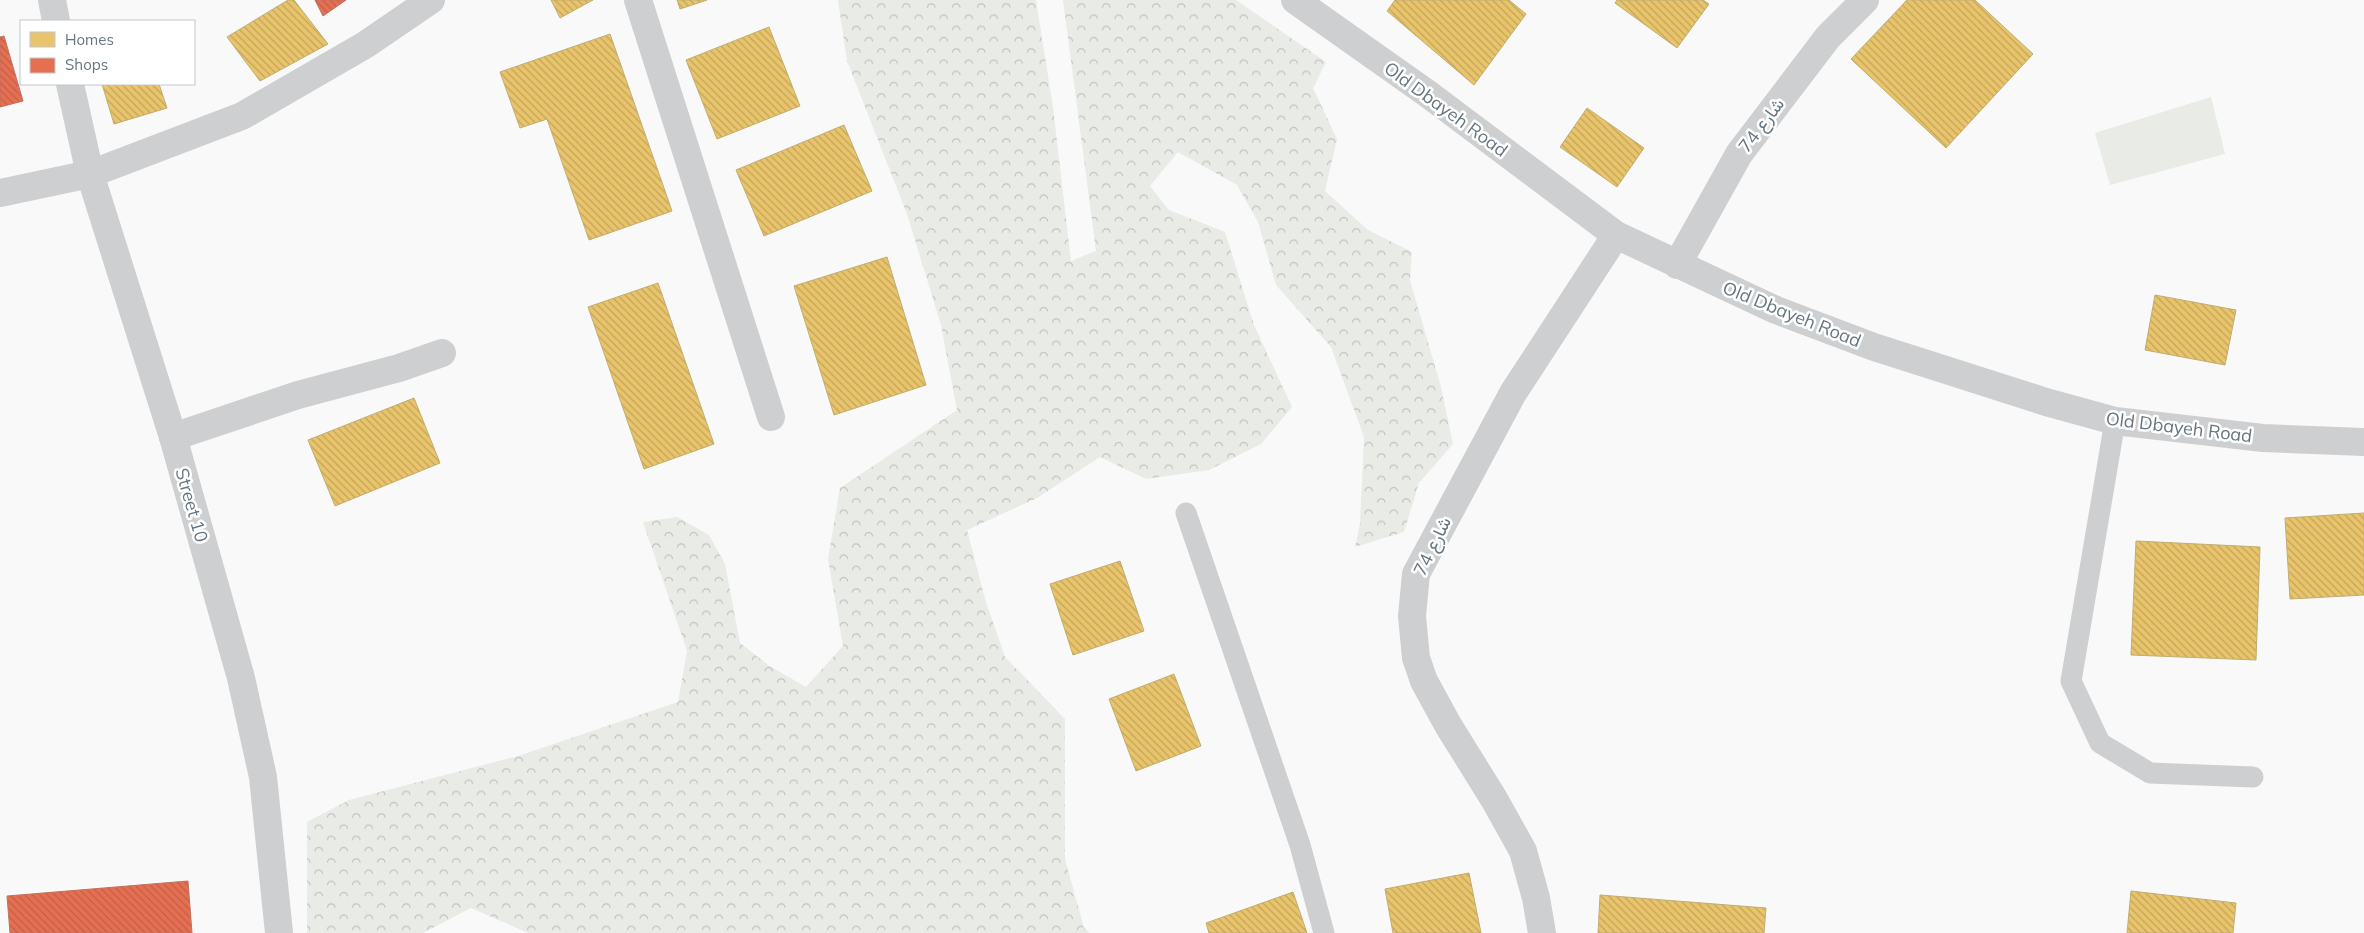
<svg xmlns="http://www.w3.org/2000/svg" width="2364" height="933" viewBox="0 0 2364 933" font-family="Mulish,Vazirmatn,sans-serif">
  <defs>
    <pattern id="forest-crowns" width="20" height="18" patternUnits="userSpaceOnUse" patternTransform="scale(1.25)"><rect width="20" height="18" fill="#e8ebe6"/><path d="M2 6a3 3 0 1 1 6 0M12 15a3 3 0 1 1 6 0" fill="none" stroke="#c0c3c0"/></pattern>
    <pattern id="homes-back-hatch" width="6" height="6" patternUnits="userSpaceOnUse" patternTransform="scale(1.25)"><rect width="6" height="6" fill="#e9c46a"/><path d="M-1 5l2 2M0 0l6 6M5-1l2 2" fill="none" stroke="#c0a45d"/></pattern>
    <pattern id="shops-back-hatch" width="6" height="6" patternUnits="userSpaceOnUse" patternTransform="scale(1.25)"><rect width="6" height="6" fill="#e76f51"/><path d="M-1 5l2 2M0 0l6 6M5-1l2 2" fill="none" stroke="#bf6049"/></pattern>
  </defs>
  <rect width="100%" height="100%" fill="#f9f9f9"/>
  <path fill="url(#forest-crowns)" d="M 838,0 L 1036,0 L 1053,107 L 1071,261 L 1096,251 L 1063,0 L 1236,0 L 1326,62 L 1313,88 L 1337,139 L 1325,191 L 1368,230 L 1412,252 L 1410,280 L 1441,387 L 1453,444 L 1419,483 L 1404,532 L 1355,547 L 1360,524 L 1364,437 L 1331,347 L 1276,285 L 1258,222 L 1237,185 L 1178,152 L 1150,186 L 1169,210 L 1225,232 L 1254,325 L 1292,407 L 1261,444 L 1209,470 L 1146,479 L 1100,457 L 1037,498 L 967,530 L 985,599 L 1005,657 L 1065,719 L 1065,859 L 1084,928 L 1090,933 L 528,933 L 471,908 L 423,933 L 307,933 L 307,822 L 349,800 L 518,756 L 678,702 L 687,651 L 643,522 L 677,517 L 709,535 L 725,564 L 740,643 L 768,665 L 806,687 L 843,646 L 828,559 L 840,488 L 957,410 L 941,325 L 907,214 L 847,61 Z"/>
  <path fill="#e8ebe6" d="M 2211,97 L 2225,154 L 2110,185 L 2095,133 Z"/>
  <path fill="url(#homes-back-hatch)" stroke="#c1ad72" d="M 288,0 L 294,0 L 328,44 L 260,81 L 227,37 Z
    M 551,0 L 593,0 L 560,18 Z
    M 677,0 L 707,0 L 680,9 Z
    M 1395,0 L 1509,0 L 1526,14 L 1474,85 L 1387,11 Z
    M 1617,0 L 1703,0 L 1709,4 L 1677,48 L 1615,3 Z
    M 1907,0 L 1975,0 L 2033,54 L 1946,148 L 1851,59 Z
    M 769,27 L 800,106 L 717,139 L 686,60 Z
    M 610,34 L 672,211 L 589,240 L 547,119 L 520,128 L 500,72 Z
    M 102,84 L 159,84 L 167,108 L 114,124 Z
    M 1587,108 L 1644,148 L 1617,187 L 1560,147 Z
    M 844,125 L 872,191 L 764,236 L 736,170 Z
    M 887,257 L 926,385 L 834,415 L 794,286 Z
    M 658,283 L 714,444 L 644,469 L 588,307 Z
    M 2155,295 L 2236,310 L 2225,365 L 2145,350 Z
    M 414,398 L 440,463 L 335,506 L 308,440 Z
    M 2364,513 L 2364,595 L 2290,599 L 2285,518 Z
    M 2136,541 L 2260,547 L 2256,660 L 2131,655 Z
    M 1120,561 L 1144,631 L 1073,655 L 1050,584 Z
    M 1174,674 L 1201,746 L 1136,771 L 1109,699 Z
    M 1469,873 L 1481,933 L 1393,933 L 1385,889 Z
    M 2131,891 L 2236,903 L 2233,933 L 2127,933 Z
    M 1293,892 L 1307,933 L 1209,933 L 1206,923 Z
    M 1600,895 L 1766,908 L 1764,933 L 1598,933 Z"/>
  <path fill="url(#shops-back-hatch)" stroke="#c07160" d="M 315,0 L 346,0 L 323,16 Z
    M 4,36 L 23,101 L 0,107 L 0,37 Z
    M 188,881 L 192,933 L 10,933 L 7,896 Z"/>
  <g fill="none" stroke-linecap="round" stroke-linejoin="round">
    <path stroke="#cecfd0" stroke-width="21" d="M 2115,421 L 2071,681 L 2100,743 L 2150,773 L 2253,777
      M 1186,513 L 1300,845 L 1324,933"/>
    <path stroke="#cecfd0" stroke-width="28" d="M 52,0 L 56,21
      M 638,0 L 771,417
      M 70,84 L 90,174
      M 173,437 L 298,395 L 399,368 L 442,353"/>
    <path stroke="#cecfd0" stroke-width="28" d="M 1295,0 L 1428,94 L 1616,235 L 1776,310 L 1874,347 L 2046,402 L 2115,421 L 2263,438 L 2364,442
      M 90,174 L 173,437 L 241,678 L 263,777 L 279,933
      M 0,193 L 90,174 L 242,116 L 365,45 L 431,0
      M 1677,265 L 1739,154 L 1828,37 L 1865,0
      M 1542,933 L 1536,898 L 1523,851 L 1494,799 L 1448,725 L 1424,681 L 1416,658 L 1412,616 L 1416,574 L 1513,393 L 1616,235"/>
  </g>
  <g text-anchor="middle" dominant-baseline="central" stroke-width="5" stroke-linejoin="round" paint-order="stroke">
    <g font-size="18" fill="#657683" stroke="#fff">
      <text transform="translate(1446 109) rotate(36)">Old Dbayeh Road</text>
      <text transform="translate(1761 125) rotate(-53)">شارع 74</text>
      <text transform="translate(1792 314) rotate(22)">Old Dbayeh Road</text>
      <text transform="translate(2179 427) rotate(7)">Old Dbayeh Road</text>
      <text transform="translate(192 505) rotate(74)">Street 10</text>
      <text transform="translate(1432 546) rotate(-64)">شارع 74</text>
    </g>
  </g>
  <rect x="20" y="20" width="175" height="65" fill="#ffffff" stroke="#c1c8cd"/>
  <rect x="30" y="32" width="25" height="15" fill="#e9c46a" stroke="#c1c8cd"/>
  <text x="65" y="45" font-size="15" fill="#657683">Homes</text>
  <rect x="30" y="58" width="25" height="15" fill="#e76f51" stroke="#c1c8cd"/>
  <text x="65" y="70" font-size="15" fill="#657683">Shops</text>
</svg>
